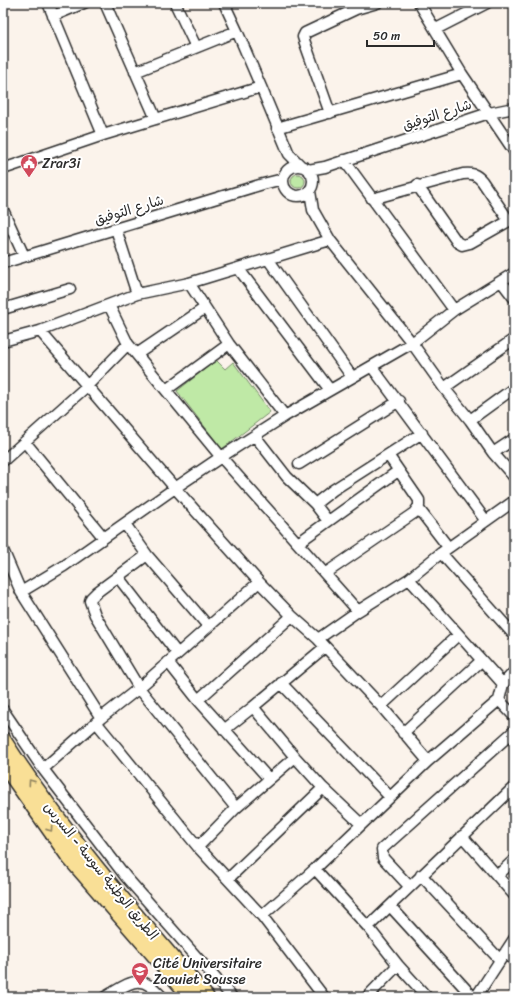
<svg xmlns="http://www.w3.org/2000/svg" width="517" height="1000" viewBox="0 0 517 1000" font-family="Sriracha,'Playpen Sans Arabic',sans-serif">
  <rect width="100%" height="100%" fill="#fbf3eb"/>
  <filter id="ink" filterUnits="userSpaceOnUse"><feTurbulence type="fractalNoise" baseFrequency=".025" numOctaves="2"/><feDisplacementMap in="SourceGraphic" scale="8" xChannelSelector="R" yChannelSelector="G"/><feConvolveMatrix kernelMatrix="1 2 1 2 8 2 1 2 1" color-interpolation-filters="sRGB"/></filter>
  <g filter="url(#ink)">
    <path fill="#bfe9a6" stroke="#758a68" d="M291 181a7 7 0 1 1 14 0a7 7 0 1 1-14 0Z
      M 216,360 L 225,369 L 233,362 L 270,412 L 222,449 L 177,391 Z"/>
    <g fill="none" stroke-linecap="round" stroke-linejoin="round">
      <defs>
        <path id="minor" d="M 48,3 L 103,135
          M 105,3 L 156,119
          M 175,3 L 196,47
          M 224,3 L 237,31 L 261,87
          M 419,3 L 462,74 L 514,151
          M 53,16 L 84,3
          M 436,29 L 487,3
          M 135,72 L 237,31
          M 330,113 L 305,43 L 303,37 L 305,33 L 356,9 L 377,3
          M 277,128 L 462,74
          M 344,160 L 454,310
          M283 181a15 15 0 1 1 30 0a15 15 0 1 1-30 0Z
          M 3,169 L 103,135 L 261,87 L 289,154 L 301,166
          M 308,170 L 325,167 L 489,113 L 514,108
          M 417,185 L 457,242 L 462,245 L 470,243 L 514,218
          M 310,191 L 313,210 L 330,240 L 412,343 L 444,388 L 470,420 L 493,453 L 514,477
          M 372,199 L 463,174 C 472,173 476,174 482,181 L 509,221
          M 3,210 L 24,256
          M 116,229 L 137,294
          M 268,259 L 352,377
          M 3,263 L 263,184 L 283,179
          M 238,268 L 330,390
          M 501,281 L 514,298
          M 189,283 L 229,344 L 285,416
          M 109,305 L 128,344 L 221,457 L 358,611
          M 3,309 L 70,289
          M 40,331 L 175,488 L 259,582 L 292,616 L 318,639 L 381,706 L 428,761
          M 3,341 L 40,331 L 137,294 L 189,283 L 330,240
          M 137,354 L 205,308
          M 372,367 L 486,521
          M 444,388 L 514,339
          M 166,390 L 229,344
          M 470,420 L 514,388
          M 255,436 L 287,477 L 315,504
          M 25,442 L 104,538
          M 493,453 L 514,439
          M 3,461 L 87,386 L 128,344
          M 299,464 L 399,401
          M 418,508 L 448,547
          M 328,521 L 315,504 L 333,490 L 422,433
          M 125,524 L 147,555
          M 298,543 L 398,471
          M 3,550 L 21,592 L 101,718
          M 441,553 L 514,635
          M 326,573 L 414,513 L 419,506 L 419,500 L 388,455
          M 118,577 L 177,653
          M 409,579 L 503,684
          M 21,592 L 64,566 L 175,488 L 221,457 L 285,416 L 412,343 L 454,310 L 514,273
          M 208,626 L 147,555 L 97,592 L 91,598 L 90,601 L 95,615 L 139,688 L 236,808
          M 318,639 L 358,611 L 409,579 L 441,553 L 514,501
          M 168,662 L 198,700 L 269,779
          M 281,683 L 390,797
          M 198,700 L 292,616
          M 499,700 L 514,716
          M 381,706 L 458,635
          M 253,707 L 325,647
          M 3,710 L 43,769 L 126,877 L 232,997
          M 96,722 L 198,847 L 262,916 L 324,997
          M 224,730 L 253,707 L 295,757 L 323,788 L 361,824
          M 403,733 L 481,661
          M 43,769 L 101,718 L 139,688 L 259,582
          M 462,836 L 514,895
          M 198,847 L 236,808 L 295,757
          M 315,869 L 368,927 L 398,965 L 427,997
          M 421,875 L 500,960
          M 497,876 L 514,860
          M 228,879 L 323,788
          M 409,886 L 383,858 L 382,849 L 514,731
          M 390,906 L 473,997
          M 262,916 L 315,869 L 428,761 L 499,700 L 503,684 L 514,672
          M 368,927 L 514,787
          M 506,951 L 514,961
          M 105,997 C 130,983 140,971 162,997
          M 367,997 L 398,965
          M 476,997 L 514,939"/>
        <path id="highway" d="M 3,740 C 62,832 134,914 206,997
          M 3,763 L 70,858 L 191,997"/>
      </defs>
      <use href="#minor" stroke="#2b2b2b" stroke-width="13"/>
      <use href="#highway" stroke="#2b2b2b" stroke-width="18"/>
      <use href="#minor" stroke="#fff" stroke-width="10"/>
      <use href="#highway" stroke="#f9df96" stroke-width="15"/>
    </g>
    <defs><path id="oneway-chevron" d="M-2-3.5L2.5 0L-2 3.5" fill="none" stroke-width="1.6" stroke-linecap="round" stroke-linejoin="round"/></defs>
    <g stroke="#928560">
      <use href="#oneway-chevron" transform="translate(31 782) rotate(-125)"/>
      <use href="#oneway-chevron" transform="translate(50 829) rotate(55)"/>
    </g>
  </g>
  <defs>
    <symbol id="civic-pin" viewBox="-11 -11 22 30"><path d="M0 17L-7.5 6A9.5 9.5 0 1 1 7.5 6Z" fill="#d1495b" stroke="#fff"/><path d="M-.6-6.5H3V-4.5H.6V-3L4-1V1h2V6H-6V1h2V-1L-.6-3ZM-1.2 2.5V6h2.4V2.5Z" fill="#fff"/></symbol>
    <symbol id="university-pin" viewBox="-11 -11 22 30"><path d="M0 17L-7.5 6A9.5 9.5 0 1 1 7.5 6Z" fill="#d1495b" stroke="#fff"/><path d="M0-5L7-2L0 1L-7-2ZM-4 1L0 2.5L4 1V4Q0 6-4 4Z" fill="#fff"/></symbol>
  </defs>
  <g fill-rule="evenodd">
    <use href="#civic-pin" x="19" y="153" width="20" height="27"/>
    <use href="#university-pin" x="130" y="961" width="20" height="27"/>
  </g>
  <g text-anchor="middle" dominant-baseline="central" stroke-width="4" stroke-linejoin="round" paint-order="stroke">
    <g font-size="14" fill="#2b2b2b" stroke="#fff">
      <text transform="translate(437 115) rotate(-18)">شارع التوفيق</text>
      <text transform="translate(129 210) rotate(-17)">شارع التوفيق</text>
      <text transform="translate(101 871) rotate(51)">الطريق الوطنية سوسة - السرس</text>
    </g>
    <g font-size="14" fill="#2b2b2b" stroke="#fff" text-anchor="start">
      <text x="42" y="163">Zrar3i</text>
      <text x="153" y="963">Cité Universitaire<tspan x="153" dy="16">Zaouiet Sousse</tspan></text>
    </g>
  </g>
  <rect width="517" height="1000" fill="none" stroke="#fff" stroke-width="16"/>
  <rect x="8" y="8" width="501" height="984" fill="none" stroke="#2b2b2b" stroke-width="1.5" filter="url(#ink)"/>
  <path d="M367 40v6h67v-6" fill="none" stroke="#2b2b2b" stroke-width="2"/>
  <text x="373" y="40" font-size="12" fill="#2b2b2b" stroke="#ffffff" stroke-width="3" paint-order="stroke">50 m</text>
</svg>
